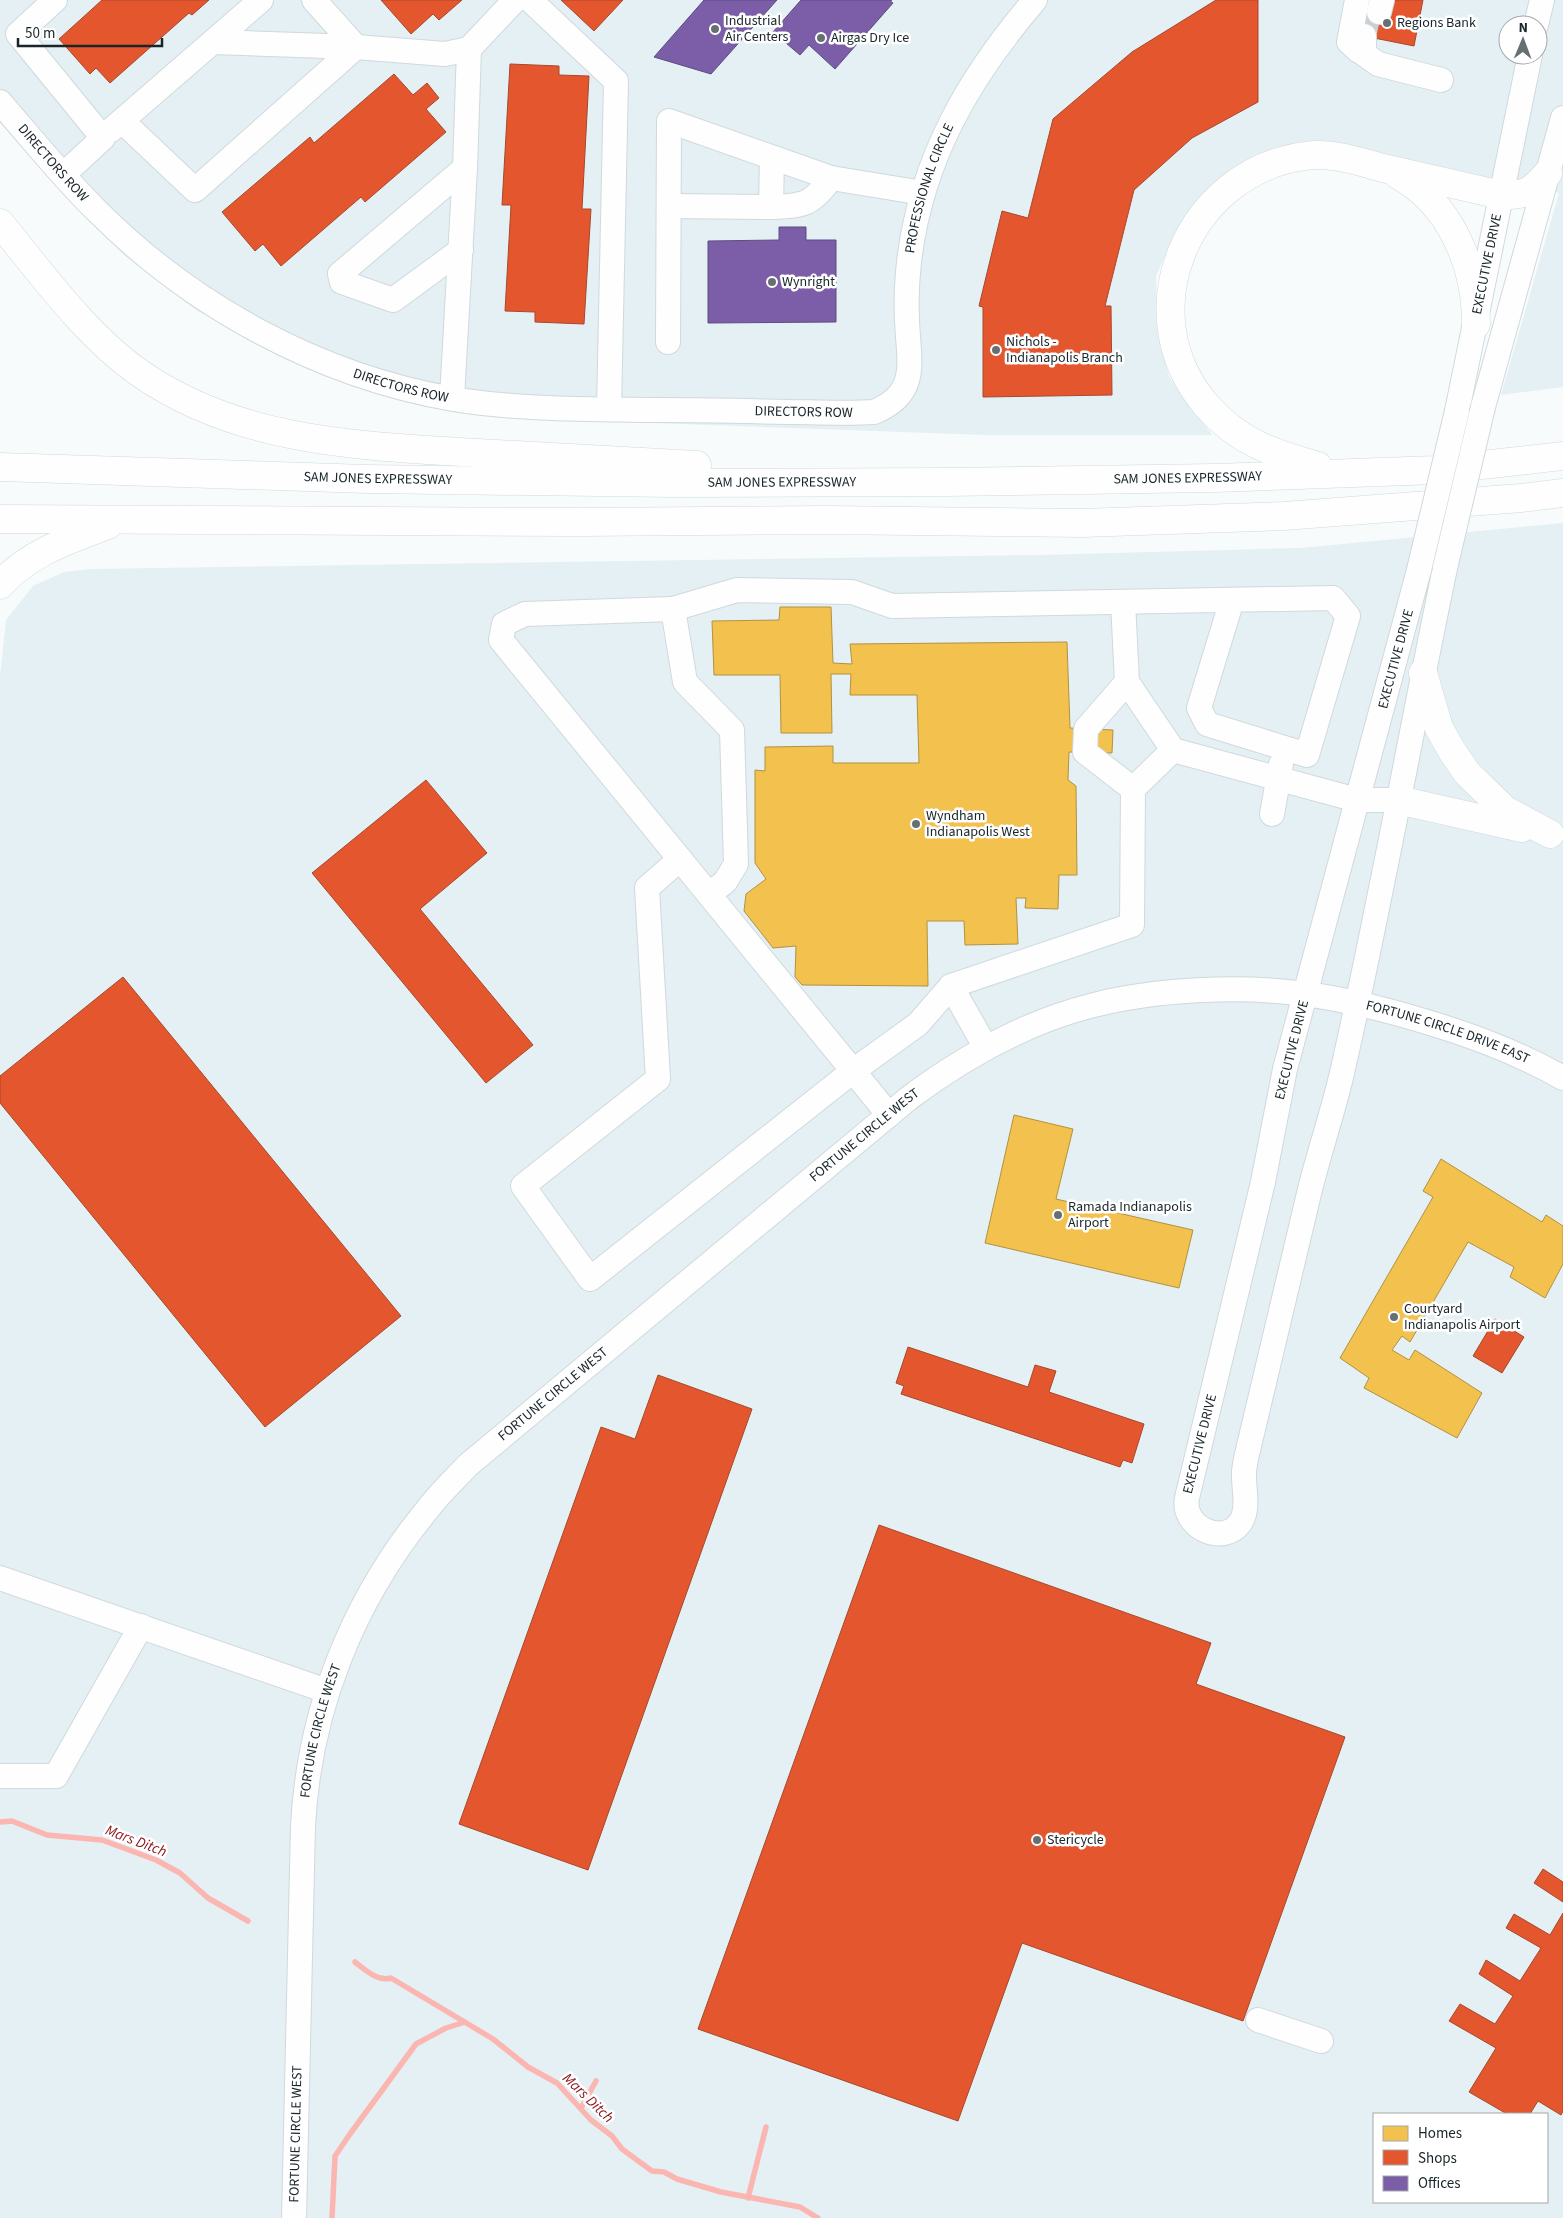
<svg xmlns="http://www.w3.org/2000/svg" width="1563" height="2218" viewBox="0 0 1563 2218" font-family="'Source Sans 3',sans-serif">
  <rect width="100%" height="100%" fill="#f7fbfc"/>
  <path fill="#e4f0f3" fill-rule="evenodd" d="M 0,0 L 1563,0 L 1563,387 L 1501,395 L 1559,193 L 1344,146 L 1268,150 L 1213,185 L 1179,226 L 1156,276 L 1157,323 L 1169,377 L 1212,435 L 986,435 L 599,421 L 480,414 L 387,396 L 288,359 L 196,310 L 125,256 L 63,194 L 0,123 ZM 1508,25 L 1538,25 L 1538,55 L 1508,55 Z
    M 1563,523 L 1563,2218 L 0,2218 L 0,676 L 6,620 L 33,586 L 64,572 L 93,569 L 1041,555 L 1301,548 ZM 1374,2114 L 1547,2114 L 1547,2202 L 1374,2202 Z"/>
  <path fill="#f2c14e" stroke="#b19243" d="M 780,607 L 831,607 L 833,663 L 852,664 L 850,644 L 1067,642 L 1070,728 L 1113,730 L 1112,753 L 1069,752 L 1068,780 L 1076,786 L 1077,875 L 1059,875 L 1058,909 L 1025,908 L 1026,898 L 1016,898 L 1018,944 L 965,945 L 964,921 L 927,921 L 928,986 L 802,985 L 795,977 L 796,946 L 773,948 L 744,911 L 746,894 L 766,879 L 755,863 L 755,770 L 765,771 L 765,747 L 833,746 L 833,763 L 919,763 L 917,695 L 850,695 L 851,674 L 831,674 L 832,733 L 781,733 L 780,675 L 714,675 L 712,621 L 779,620 Z
    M 1014,1115 L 1073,1129 L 1056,1199 L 1193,1230 L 1179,1288 L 985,1243 Z
    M 1441,1159 L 1542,1222 L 1546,1215 L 1563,1226 L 1563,1264 L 1545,1298 L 1510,1277 L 1514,1267 L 1468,1242 L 1410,1342 L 1402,1336 L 1392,1350 L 1409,1360 L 1415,1350 L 1482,1393 L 1457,1438 L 1364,1388 L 1369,1378 L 1340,1358 L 1433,1197 L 1423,1191 Z"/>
  <path fill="#e4572e" stroke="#a7482c" d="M 102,0 L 209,0 L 192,15 L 189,13 L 110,83 L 96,68 L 90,74 L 59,39 Z
    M 381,0 L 462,0 L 439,20 L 433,14 L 411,34 Z
    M 561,0 L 623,0 L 594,31 Z
    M 1216,0 L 1258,0 L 1258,102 L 1192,138 L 1134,190 L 1105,306 L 1111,306 L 1112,395 L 983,397 L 983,307 L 979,306 L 1002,211 L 1028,218 L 1053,119 L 1132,52 Z
    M 1388,0 L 1423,0 L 1414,46 L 1364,36 L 1360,8 L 1385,13 Z
    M 510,64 L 559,66 L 559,75 L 589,76 L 582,209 L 591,209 L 584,324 L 535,322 L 535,312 L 505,311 L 511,205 L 502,205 Z
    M 394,74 L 413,95 L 427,83 L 439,98 L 426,109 L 446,132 L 365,202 L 361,197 L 281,266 L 263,244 L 255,251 L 222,212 L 310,137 L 314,143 Z
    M 426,780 L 487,853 L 420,909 L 533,1045 L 486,1083 L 312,873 Z
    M 123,977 L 401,1316 L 265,1427 L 0,1103 L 0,1076 Z
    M 1495,1319 L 1524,1337 L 1502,1373 L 1473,1356 Z
    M 908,1347 L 1028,1387 L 1035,1365 L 1056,1371 L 1049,1392 L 1144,1424 L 1132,1463 L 1123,1460 L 1120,1467 L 901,1394 L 904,1386 L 896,1383 Z
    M 658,1375 L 752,1409 L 588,1870 L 459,1824 L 601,1427 L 635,1439 Z
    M 879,1525 L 1211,1643 L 1196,1684 L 1345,1737 L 1243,2021 L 1022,1943 L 958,2121 L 698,2029 Z
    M 1543,1869 L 1563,1882 L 1563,1902 L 1534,1883 Z
    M 1563,1913 L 1563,2111 L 1561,2115 L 1538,2101 L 1530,2114 L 1507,2114 L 1469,2092 L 1496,2048 L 1449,2021 L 1460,2004 L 1495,2024 L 1513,1996 L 1479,1974 L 1486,1960 L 1520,1981 L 1541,1948 L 1506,1928 L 1514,1914 L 1550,1935 Z"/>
  <path fill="#7b5ea7" stroke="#5d4d81" d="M 704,0 L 777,0 L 711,74 L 654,57 Z
    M 801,0 L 892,0 L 890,1 L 893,3 L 835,69 L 809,45 L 800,55 L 773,32 Z
    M 779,227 L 806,227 L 806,240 L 836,240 L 836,322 L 708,323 L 708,241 L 779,240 Z"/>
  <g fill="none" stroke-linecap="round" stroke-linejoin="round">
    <path stroke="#fbb6b2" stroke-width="5.5" d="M 0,1822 L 12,1821 L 47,1835 L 102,1840 L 156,1860 L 180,1873 L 208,1898 L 248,1921
      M 355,1962 C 365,1970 378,1982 391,1978 L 493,2039 L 528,2067 L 557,2083 L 591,2120 L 612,2136 L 622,2149 L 652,2171 L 664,2172 L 677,2179 L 721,2192 L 800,2207 L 818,2218
      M 581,2108 L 596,2081
      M 748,2198 L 766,2127
      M 332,2218 L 335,2156 L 350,2134 L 416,2044 L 446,2028 L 465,2022"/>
    <path stroke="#cad0d2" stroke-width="24" stroke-dasharray="24 12" stroke-linecap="butt" d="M 1364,36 L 1370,10"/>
    <defs>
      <g id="minor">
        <path d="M 55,0 L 18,34 L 103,138 L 64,174"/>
        <path d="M 530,0 L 616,81 L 609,409"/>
        <path d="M 1357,0 L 1349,42 L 1359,51"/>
        <path d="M 1379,12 L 1382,0"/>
        <path d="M 1536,25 L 1542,0"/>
        <path d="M 1364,36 L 1364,54 L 1378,64 L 1441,80"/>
        <path d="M 214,42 L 356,47 L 445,54 L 469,49"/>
        <path id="s1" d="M 0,102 C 32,139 63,178 98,212 C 193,307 320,376 453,399 C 520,410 590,409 658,410 C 702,410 746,411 790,412 C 818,412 846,414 874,412 C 921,393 908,360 907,319 C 906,300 907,281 909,262 C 921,159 969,77 1035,0"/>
        <path d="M 122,121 L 195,190 L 356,47 L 314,0"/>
        <path d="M 111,130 L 261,0"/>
        <path d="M 669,206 L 771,207 L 772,158"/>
        <path d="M 771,207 C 803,206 812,205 831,178"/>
        <path d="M 461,250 L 393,300 L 342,282 L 340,274 L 465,168"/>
        <path d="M 668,342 L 669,121 L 831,178 L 923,193"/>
        <path d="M 452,398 L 465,168 L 469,49 L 515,0"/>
        <path d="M 1483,407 L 1563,118"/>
        <path id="s2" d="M 1457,411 L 1530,55"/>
        <path d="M 1419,570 L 1285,1069 L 1263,1182 L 1187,1498 C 1181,1526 1222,1547 1240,1523 C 1250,1509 1243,1487 1244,1471 C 1245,1464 1246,1457 1248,1450 C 1268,1367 1287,1284 1307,1202 C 1317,1158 1332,1116 1342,1073 C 1380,906 1410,736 1445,568"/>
        <path d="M 673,609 L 737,590 L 852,592 L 892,606 L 1333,598 L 1348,616 L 1307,755 L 1207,724 L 1199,708 L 1232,600"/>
        <path d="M 1127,682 L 1086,729 L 1085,752 L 1133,789"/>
        <path d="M 1173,750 L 1357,800 L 1398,800"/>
        <path d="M 1272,814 L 1281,764"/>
        <path d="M 680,859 L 647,888 L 658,1079 L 523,1186 L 590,1279 L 853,1071 L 918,1024 L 951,986 L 1132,925 L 1133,789 L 1173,750 L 1127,682 L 1123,602"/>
        <path d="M 709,894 L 725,882 L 736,864 L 732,730 L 685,682 L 673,609 L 525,614 L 504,624 L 501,640 L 889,1115"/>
        <path d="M 951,986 L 986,1048"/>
        <path d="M 0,1578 L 327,1691"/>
        <path d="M 0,1776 L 56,1776 L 141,1626"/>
        <path d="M 1258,2020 L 1321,2041"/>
        <path id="s3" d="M 294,2218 L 303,1826 C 309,1710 353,1600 427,1510 C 439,1494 454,1480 468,1465 L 909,1098 C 964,1057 1024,1023 1090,1006 C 1154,989 1240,985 1305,994 C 1346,999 1387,1010 1427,1022 C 1474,1036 1521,1054 1563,1078"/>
      </g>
      <g id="highway">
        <path d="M 1398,175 C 1451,204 1476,266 1476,324"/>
        <path d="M 0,223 C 42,274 86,336 141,374 C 241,443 362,446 478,453 C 551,457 624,461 697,465"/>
        <path d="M 1318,466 C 1275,454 1238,442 1207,406 C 1127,314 1187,172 1305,156 C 1333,152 1360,162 1387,169 C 1425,178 1463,186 1501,195 C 1526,196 1532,191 1548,173"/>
        <path id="s4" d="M 0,467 L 367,479 L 670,483 L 945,482 L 1214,478 L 1436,470 L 1563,456"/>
        <path d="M 0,519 L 580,522 L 826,520 L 1082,523 L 1284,516 L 1521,498 L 1563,493"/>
        <path d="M 0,585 C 30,552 67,541 108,525"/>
        <path d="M 1423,673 L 1439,728 L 1452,751 L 1467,773 L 1505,810 L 1550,834"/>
        <path d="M 1398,800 L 1522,828"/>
      </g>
    </defs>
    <use href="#minor" stroke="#d0d9dc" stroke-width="26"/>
    <use href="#highway" stroke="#d0d9dc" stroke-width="29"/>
    <use href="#minor" stroke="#fefeff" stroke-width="24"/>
    <use href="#highway" stroke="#fefeff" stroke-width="28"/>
    <defs>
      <path id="minor-bridge" d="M 1445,568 L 1483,407
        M 1419,570 L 1457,411"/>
    </defs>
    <use href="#minor-bridge" stroke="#d0d9dc" stroke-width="26" stroke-linecap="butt"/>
    <use href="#minor-bridge" stroke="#fefeff" stroke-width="24"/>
  </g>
  <g fill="#667073" stroke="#fff" stroke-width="2">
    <circle cx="1387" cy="23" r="5"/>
    <circle cx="715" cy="29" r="5"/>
    <circle cx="821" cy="38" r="5"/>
    <circle cx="772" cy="282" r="5"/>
    <circle cx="996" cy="350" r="5"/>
    <circle cx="916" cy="824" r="5"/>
    <circle cx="1058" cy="1215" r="5"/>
    <circle cx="1394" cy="1317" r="5"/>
    <circle cx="1037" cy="1840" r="5"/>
  </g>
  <g text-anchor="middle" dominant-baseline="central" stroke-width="5" stroke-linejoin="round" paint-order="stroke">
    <g font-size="14" fill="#182529" stroke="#fff" text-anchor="start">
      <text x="725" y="21">Industrial<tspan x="725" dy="16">Air Centers</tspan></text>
      <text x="1397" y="23">Regions Bank</text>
      <text x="831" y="38">Airgas Dry Ice</text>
      <text x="782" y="282">Wynright</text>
      <text x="1006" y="342">Nichols -<tspan x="1006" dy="16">Indianapolis Branch</tspan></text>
      <text x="926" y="816">Wyndham<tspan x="926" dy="16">Indianapolis West</tspan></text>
      <text x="1068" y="1207">Ramada Indianapolis<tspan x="1068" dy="16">Airport</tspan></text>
      <text x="1404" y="1309">Courtyard<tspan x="1404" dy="16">Indianapolis Airport</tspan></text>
      <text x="1047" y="1840">Stericycle</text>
    </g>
    <g font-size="14" fill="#182529" stroke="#fff">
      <text stroke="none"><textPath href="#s1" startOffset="81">DIRECTORS ROW</textPath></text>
      <text stroke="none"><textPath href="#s1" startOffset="1219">PROFESSIONAL CIRCLE</textPath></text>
      <text stroke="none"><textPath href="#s2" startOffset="150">EXECUTIVE DRIVE</textPath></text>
      <text stroke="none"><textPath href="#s1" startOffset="501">DIRECTORS ROW</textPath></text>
      <text stroke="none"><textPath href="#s1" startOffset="906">DIRECTORS ROW</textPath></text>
      <text stroke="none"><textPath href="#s4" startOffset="378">SAM JONES EXPRESSWAY</textPath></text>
      <text stroke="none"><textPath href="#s4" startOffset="1188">SAM JONES EXPRESSWAY</textPath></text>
      <text stroke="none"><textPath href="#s4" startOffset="782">SAM JONES EXPRESSWAY</textPath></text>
      <text transform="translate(1396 659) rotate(-75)">EXECUTIVE DRIVE</text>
      <text stroke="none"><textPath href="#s3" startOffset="1941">FORTUNE CIRCLE DRIVE EAST</textPath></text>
      <text transform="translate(1292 1050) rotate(-76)">EXECUTIVE DRIVE</text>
      <text stroke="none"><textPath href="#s3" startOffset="1314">FORTUNE CIRCLE WEST</textPath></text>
      <text stroke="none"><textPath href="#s3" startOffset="909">FORTUNE CIRCLE WEST</textPath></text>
      <text transform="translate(1200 1444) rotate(-76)">EXECUTIVE DRIVE</text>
      <text stroke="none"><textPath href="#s3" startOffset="489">FORTUNE CIRCLE WEST</textPath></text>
      <text stroke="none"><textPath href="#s3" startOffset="84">FORTUNE CIRCLE WEST</textPath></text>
    </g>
    <g font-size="15" font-style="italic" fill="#8f1b20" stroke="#fff">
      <text transform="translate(136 1841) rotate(21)">Mars Ditch</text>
      <text transform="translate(588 2098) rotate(44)">Mars Ditch</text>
    </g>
  </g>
  <rect x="1373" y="2113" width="175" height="90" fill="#ffffff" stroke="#a3a8a9"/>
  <rect x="1383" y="2126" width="25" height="15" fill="#f2c14e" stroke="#a3a8a9"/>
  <text x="1418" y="2138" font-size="15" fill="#182529">Homes</text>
  <rect x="1383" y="2150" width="25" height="15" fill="#e4572e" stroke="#a3a8a9"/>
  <text x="1418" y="2163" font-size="15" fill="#182529">Shops</text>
  <rect x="1383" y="2176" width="25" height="15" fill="#7b5ea7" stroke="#a3a8a9"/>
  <text x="1418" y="2188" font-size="15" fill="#182529">Offices</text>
  <g transform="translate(1523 40) rotate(1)"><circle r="24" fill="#ffffff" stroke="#a3a8a9"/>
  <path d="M0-4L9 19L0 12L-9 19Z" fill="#667073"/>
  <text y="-8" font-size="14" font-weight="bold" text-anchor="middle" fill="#182529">N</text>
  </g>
  <path d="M18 38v8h144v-8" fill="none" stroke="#182529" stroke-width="2.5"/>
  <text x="25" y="38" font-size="15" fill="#182529" stroke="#ffffff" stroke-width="4" paint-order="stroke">50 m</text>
</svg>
